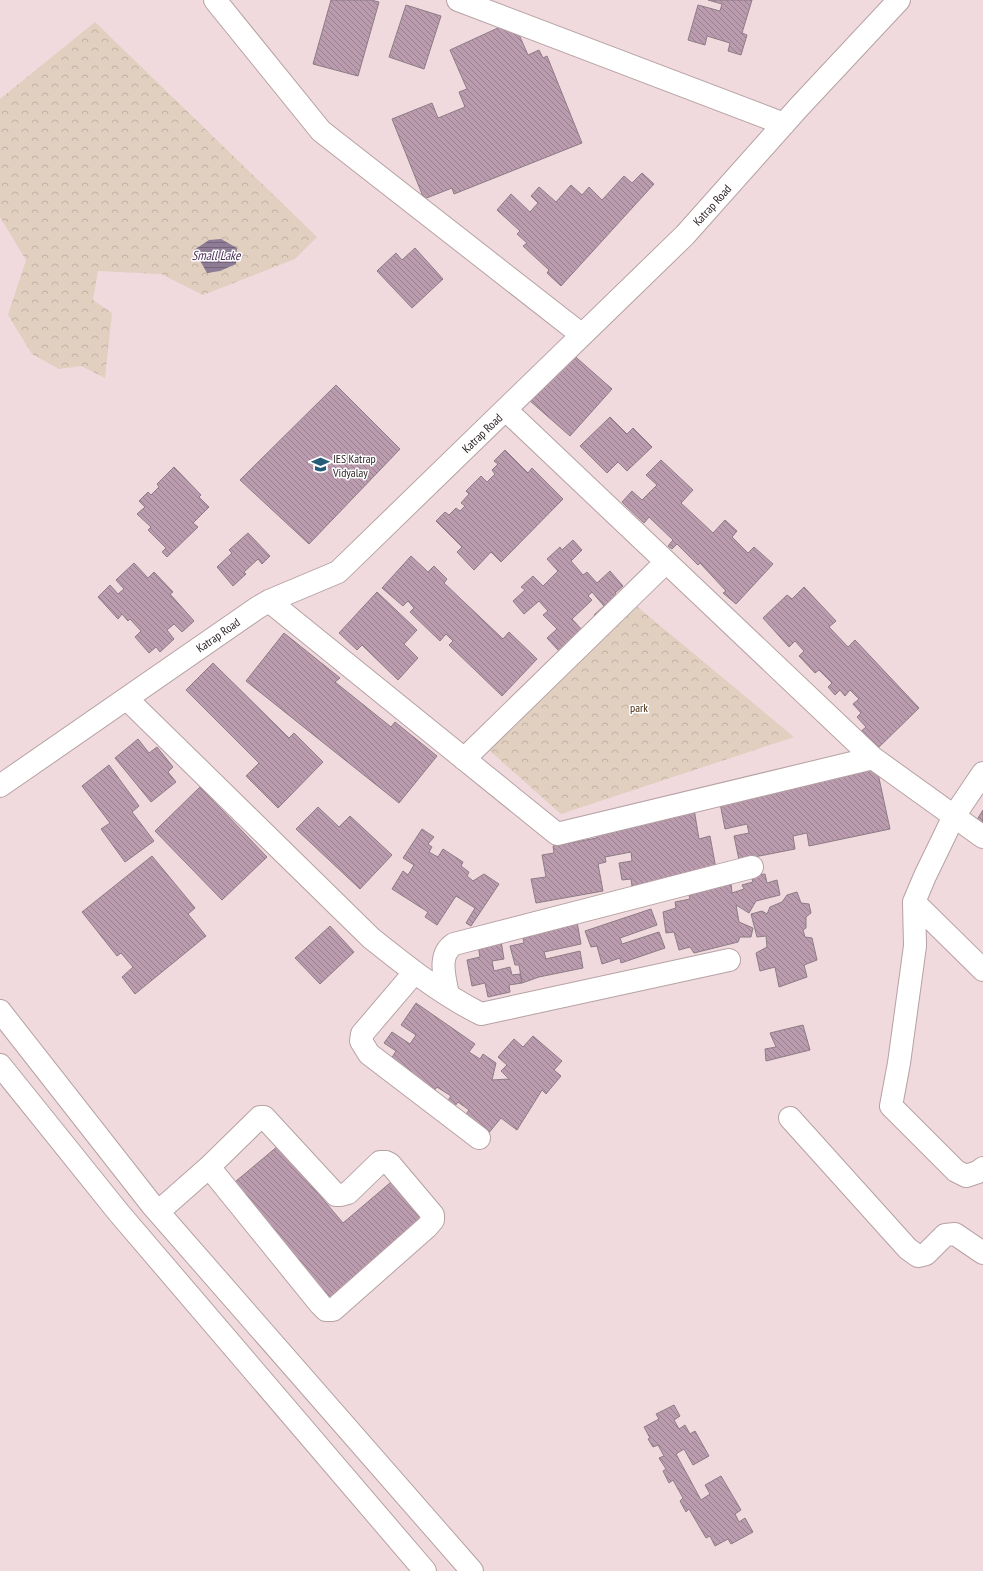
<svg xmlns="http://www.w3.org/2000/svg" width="983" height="1571" viewBox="0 0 983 1571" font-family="'PT Sans Narrow',sans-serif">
  <defs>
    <pattern id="park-crowns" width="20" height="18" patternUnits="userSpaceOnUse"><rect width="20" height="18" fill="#e1cfbf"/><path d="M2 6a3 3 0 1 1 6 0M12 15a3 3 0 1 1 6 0" fill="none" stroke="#c1b2a4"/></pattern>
    <pattern id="water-rules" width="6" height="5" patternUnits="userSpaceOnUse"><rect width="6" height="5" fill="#8e7c97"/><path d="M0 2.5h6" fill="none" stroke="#74657b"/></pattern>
    <pattern id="building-back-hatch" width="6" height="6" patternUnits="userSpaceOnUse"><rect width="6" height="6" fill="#bb9cae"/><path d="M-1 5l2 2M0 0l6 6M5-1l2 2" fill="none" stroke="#987f8d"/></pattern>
  </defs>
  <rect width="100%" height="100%" fill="#f0dadd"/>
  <path fill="url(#park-crowns)" d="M 95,22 L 317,237 L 295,259 L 203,295 L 161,274 L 98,271 L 93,300 L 112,313 L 105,378 L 81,366 L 59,369 L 32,354 L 8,315 L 26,260 L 0,217 L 0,99 Z
    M 634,604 L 794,737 L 561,814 L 489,750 Z"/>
  <path fill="url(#water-rules)" d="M 221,239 L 237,248 L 236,264 L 220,271 L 207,273 L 194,250 L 209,240 Z"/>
  <path fill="url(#building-back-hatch)" stroke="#8c7c85" d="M 331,0 L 371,0 L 379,2 L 358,76 L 313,64 Z
    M 708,0 L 752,0 L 742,33 L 747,35 L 741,55 L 728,51 L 730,43 L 707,36 L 705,45 L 688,40 L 698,5 L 720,11 L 722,4 Z
    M 406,5 L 441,16 L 424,69 L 389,57 Z
    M 513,21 L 528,55 L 539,50 L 543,58 L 547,56 L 582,143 L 454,194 L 452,188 L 424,199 L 392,119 L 432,103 L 438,118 L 465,107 L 459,92 L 467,89 L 450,50 Z
    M 642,173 L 654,184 L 561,286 L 547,273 L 549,270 L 523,246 L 527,243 L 517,234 L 520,231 L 497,210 L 511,194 L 530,212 L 538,203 L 531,196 L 539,187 L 556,202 L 571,185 L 582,195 L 589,187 L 602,200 L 624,176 L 632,183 Z
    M 415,248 L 443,279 L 412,308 L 377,271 L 396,253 L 402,260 Z
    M 570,352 L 612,389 L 570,436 L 529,400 Z
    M 336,385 L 400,449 L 309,544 L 240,480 Z
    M 610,417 L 627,434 L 633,428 L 652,447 L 627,471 L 618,462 L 607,473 L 580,446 Z
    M 505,450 L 528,473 L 532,468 L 563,499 L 501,562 L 491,552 L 474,570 L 457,552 L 462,547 L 436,521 L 445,512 L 449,515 L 456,508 L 460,511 L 465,506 L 461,503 L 469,494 L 466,491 L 481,476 L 487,482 L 495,474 L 492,470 L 498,464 L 494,461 Z
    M 661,460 L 693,490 L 681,503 L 713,533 L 725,520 L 737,531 L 732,537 L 748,553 L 754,547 L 773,564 L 736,604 L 723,593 L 726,591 L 700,563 L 698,565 L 677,544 L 672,549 L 668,546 L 673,540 L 649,517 L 644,523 L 622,502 L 632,491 L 642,500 L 657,485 L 646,475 Z
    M 174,467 L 201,495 L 199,497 L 209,507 L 193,523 L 198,527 L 167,557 L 162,552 L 166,548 L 148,530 L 151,527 L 137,514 L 145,507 L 139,501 L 148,492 L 151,495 L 159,487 L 157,484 Z
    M 248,533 L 270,556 L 262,564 L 258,559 L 244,572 L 246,574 L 233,586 L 217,567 L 232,553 L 229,550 Z
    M 573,540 L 582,550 L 571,561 L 583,575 L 587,572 L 597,583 L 610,571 L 623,586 L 615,593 L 619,597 L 596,618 L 594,615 L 604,606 L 592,592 L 588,596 L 592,600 L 572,619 L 582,630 L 559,651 L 547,638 L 557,629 L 543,615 L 548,611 L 539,601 L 524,614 L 513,601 L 525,590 L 521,587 L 533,576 L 543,586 L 558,571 L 547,559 L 560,547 L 562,550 Z
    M 411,556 L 428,572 L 434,566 L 447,579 L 444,583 L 503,639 L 509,632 L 537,659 L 502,696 L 449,645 L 453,641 L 446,634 L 440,641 L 410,612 L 414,608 L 408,601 L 403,606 L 382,588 Z
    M 134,563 L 148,578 L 154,572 L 173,592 L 170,594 L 194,621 L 182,632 L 174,624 L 167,630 L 174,639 L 160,652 L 156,647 L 149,653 L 135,637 L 141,631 L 130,619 L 128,621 L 122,614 L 118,619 L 98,597 L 110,585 L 118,594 L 124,589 L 116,580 Z
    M 804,587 L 836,621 L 829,627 L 848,647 L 855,640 L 919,708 L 875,751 L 858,734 L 866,727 L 857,717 L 861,713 L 853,704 L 859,699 L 850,690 L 845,696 L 840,690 L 835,695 L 828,687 L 832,683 L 819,670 L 815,673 L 799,656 L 804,651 L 795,641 L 789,647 L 763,618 L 787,595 L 792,599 Z
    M 377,592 L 417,630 L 404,644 L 418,658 L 398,680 L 362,645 L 357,650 L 339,633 Z
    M 284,633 L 340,678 L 335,682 L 391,727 L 395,722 L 437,756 L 399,803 L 246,681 Z
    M 213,663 L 289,738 L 294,733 L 323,762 L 278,808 L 246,776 L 259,763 L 186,690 Z
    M 138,739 L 149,753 L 157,747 L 173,767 L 168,772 L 176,782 L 151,802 L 115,758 Z
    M 109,765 L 139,806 L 132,812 L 154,841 L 125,862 L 101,829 L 110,823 L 82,786 Z
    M 877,769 L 890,829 L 809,846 L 807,833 L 793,836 L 795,849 L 739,860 L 734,836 L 749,833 L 747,824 L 725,829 L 720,803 Z
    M 200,787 L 267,857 L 222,900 L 155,831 Z
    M 318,807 L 339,827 L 350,816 L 392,855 L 360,889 L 296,829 Z
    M 694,809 L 699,839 L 710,836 L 716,869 L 632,886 L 631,879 L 622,880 L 619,863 L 632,861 L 631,852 L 605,857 L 606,862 L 598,864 L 603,891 L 536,903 L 531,879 L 546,877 L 542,855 L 554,853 L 553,846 L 597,838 L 596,835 L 627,829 L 627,827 L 669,819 L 668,814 Z
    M 983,810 L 983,829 L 975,823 Z
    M 422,829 L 434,837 L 428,844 L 432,847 L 429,852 L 438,857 L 443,849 L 463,862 L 461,866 L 469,872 L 467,876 L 473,881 L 484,874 L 499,884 L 471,926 L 466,923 L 475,908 L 456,896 L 437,925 L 425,917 L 428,912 L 392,889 L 403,871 L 408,875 L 414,865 L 403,858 Z
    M 152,856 L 195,908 L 188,914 L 206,936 L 135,994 L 122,977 L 133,967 L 121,953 L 117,956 L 82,912 Z
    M 765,874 L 767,883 L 777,880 L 780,895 L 756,901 L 749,913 L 736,905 L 739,922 L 753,928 L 751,937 L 740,937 L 738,942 L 694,953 L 690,947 L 679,950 L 674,932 L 666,933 L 663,912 L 676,908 L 675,902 L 690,899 L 689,895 L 731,883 L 732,893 L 744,889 L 742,885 L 753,882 L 751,876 Z
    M 797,892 L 801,903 L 809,904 L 811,913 L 806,917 L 806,928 L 803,930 L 805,937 L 812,938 L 817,960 L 804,965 L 807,977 L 779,987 L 775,967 L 760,971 L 756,953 L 767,947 L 766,936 L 757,937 L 751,914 L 762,911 L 767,914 L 770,907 L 782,902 L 787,895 Z
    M 651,909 L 657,925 L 620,938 L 622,944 L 659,932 L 665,948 L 621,963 L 620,958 L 602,964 L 597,946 L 591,947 L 585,931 Z
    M 577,922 L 581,944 L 544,952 L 546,959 L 580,951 L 583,968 L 539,977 L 522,983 L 519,965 L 515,965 L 510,946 L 524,943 L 523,938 L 532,936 L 531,932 Z
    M 330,926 L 354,952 L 320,984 L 295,958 Z
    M 500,935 L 504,959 L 492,961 L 494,971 L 510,967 L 512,975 L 520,974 L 522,983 L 509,985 L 510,992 L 488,997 L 485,983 L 472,986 L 467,960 L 480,957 L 477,940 Z
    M 416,1003 L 475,1044 L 469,1052 L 480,1059 L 483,1054 L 496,1063 L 492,1080 L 509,1079 L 501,1071 L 507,1065 L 498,1057 L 514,1039 L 523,1047 L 533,1036 L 562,1061 L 554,1070 L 561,1076 L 546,1094 L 542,1090 L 517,1130 L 501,1118 L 487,1135 L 463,1119 L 469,1110 L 458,1102 L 452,1110 L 445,1105 L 451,1096 L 437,1087 L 429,1097 L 391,1059 L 396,1051 L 384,1043 L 392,1032 L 410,1044 L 416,1035 L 401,1025 Z
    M 803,1025 L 810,1050 L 766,1061 L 765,1049 L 776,1047 L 770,1033 Z
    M 278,1146 L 343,1223 L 397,1177 L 429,1216 L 326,1302 L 229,1187 Z
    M 674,1405 L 680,1416 L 674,1420 L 679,1429 L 685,1425 L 690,1434 L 695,1431 L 709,1456 L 693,1465 L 684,1449 L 676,1454 L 701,1500 L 710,1494 L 705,1485 L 721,1476 L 741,1510 L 735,1514 L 739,1522 L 745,1518 L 753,1532 L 731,1544 L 728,1539 L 715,1546 L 710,1536 L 706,1538 L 689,1509 L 686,1512 L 680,1501 L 683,1498 L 673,1480 L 669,1483 L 663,1471 L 666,1469 L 659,1458 L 664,1456 L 658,1445 L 653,1447 L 648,1439 L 650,1438 L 644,1427 L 659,1419 L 656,1414 Z"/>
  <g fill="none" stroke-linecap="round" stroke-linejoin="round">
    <defs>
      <path id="minor" d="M 215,0 L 321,131 L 582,335
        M 458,0 L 784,124
        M 269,601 L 557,834 L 873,758 L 506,410
        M 127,699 L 371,938 C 406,966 441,994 481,1014 L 729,960
        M 873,758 L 983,837
        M 464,759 L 666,562
        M 983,773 L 954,816 L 925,876 L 914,902 L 915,946 L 899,1063 L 891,1106 L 956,1171 L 966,1176 L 978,1172 L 983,1168
        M 0,786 L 257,608 L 269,601 L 338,572 L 685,235 L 799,107 L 899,0
        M 914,902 L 983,970
        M 414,973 L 362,1034 L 361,1041 L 369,1054 L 479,1138
        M 448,995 C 445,978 437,955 454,944 L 752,867
        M 0,1011 L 152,1205 L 472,1571
        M 0,1065 L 119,1213 L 425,1571
        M 790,1118 L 908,1249 L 918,1256 L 926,1254 L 945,1235 L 955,1234 L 983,1253
        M 158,1212 L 209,1167 L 320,1304 L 326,1310 L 333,1310 L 427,1227 L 433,1220 L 433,1215 L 390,1164 L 386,1162 L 380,1162 L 348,1193 L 341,1195 L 336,1195 L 264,1117 L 260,1117 L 209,1167"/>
    </defs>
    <use href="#minor" stroke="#b6a1a4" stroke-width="24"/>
    <use href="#minor" stroke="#fff" stroke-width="22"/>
  </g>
  <defs>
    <symbol id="school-bare" viewBox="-9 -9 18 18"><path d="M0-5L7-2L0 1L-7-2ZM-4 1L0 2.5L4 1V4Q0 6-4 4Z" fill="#275c78" stroke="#fff" stroke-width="2.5" paint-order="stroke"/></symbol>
  </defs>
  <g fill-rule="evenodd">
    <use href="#school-bare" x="308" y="452" width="25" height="25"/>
  </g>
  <g text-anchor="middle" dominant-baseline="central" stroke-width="3" stroke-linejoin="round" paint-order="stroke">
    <g font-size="12" fill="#2e2526" stroke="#fff">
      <text transform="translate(712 205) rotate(-48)">Katrap Road</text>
      <text transform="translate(482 433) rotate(-44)">Katrap Road</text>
      <text transform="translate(218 635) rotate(-35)">Katrap Road</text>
    </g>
    <g font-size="12" fill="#2e2526" stroke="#fff" text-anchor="start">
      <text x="333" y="458">IES Katrap<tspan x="333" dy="14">Vidyalay</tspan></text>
    </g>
    <g font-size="12" fill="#46290b" stroke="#fff">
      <text x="639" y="707">park</text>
    </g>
    <g font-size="13" font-style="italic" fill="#4e325a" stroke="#fff">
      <text x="216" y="255">Small Lake</text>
    </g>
  </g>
</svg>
